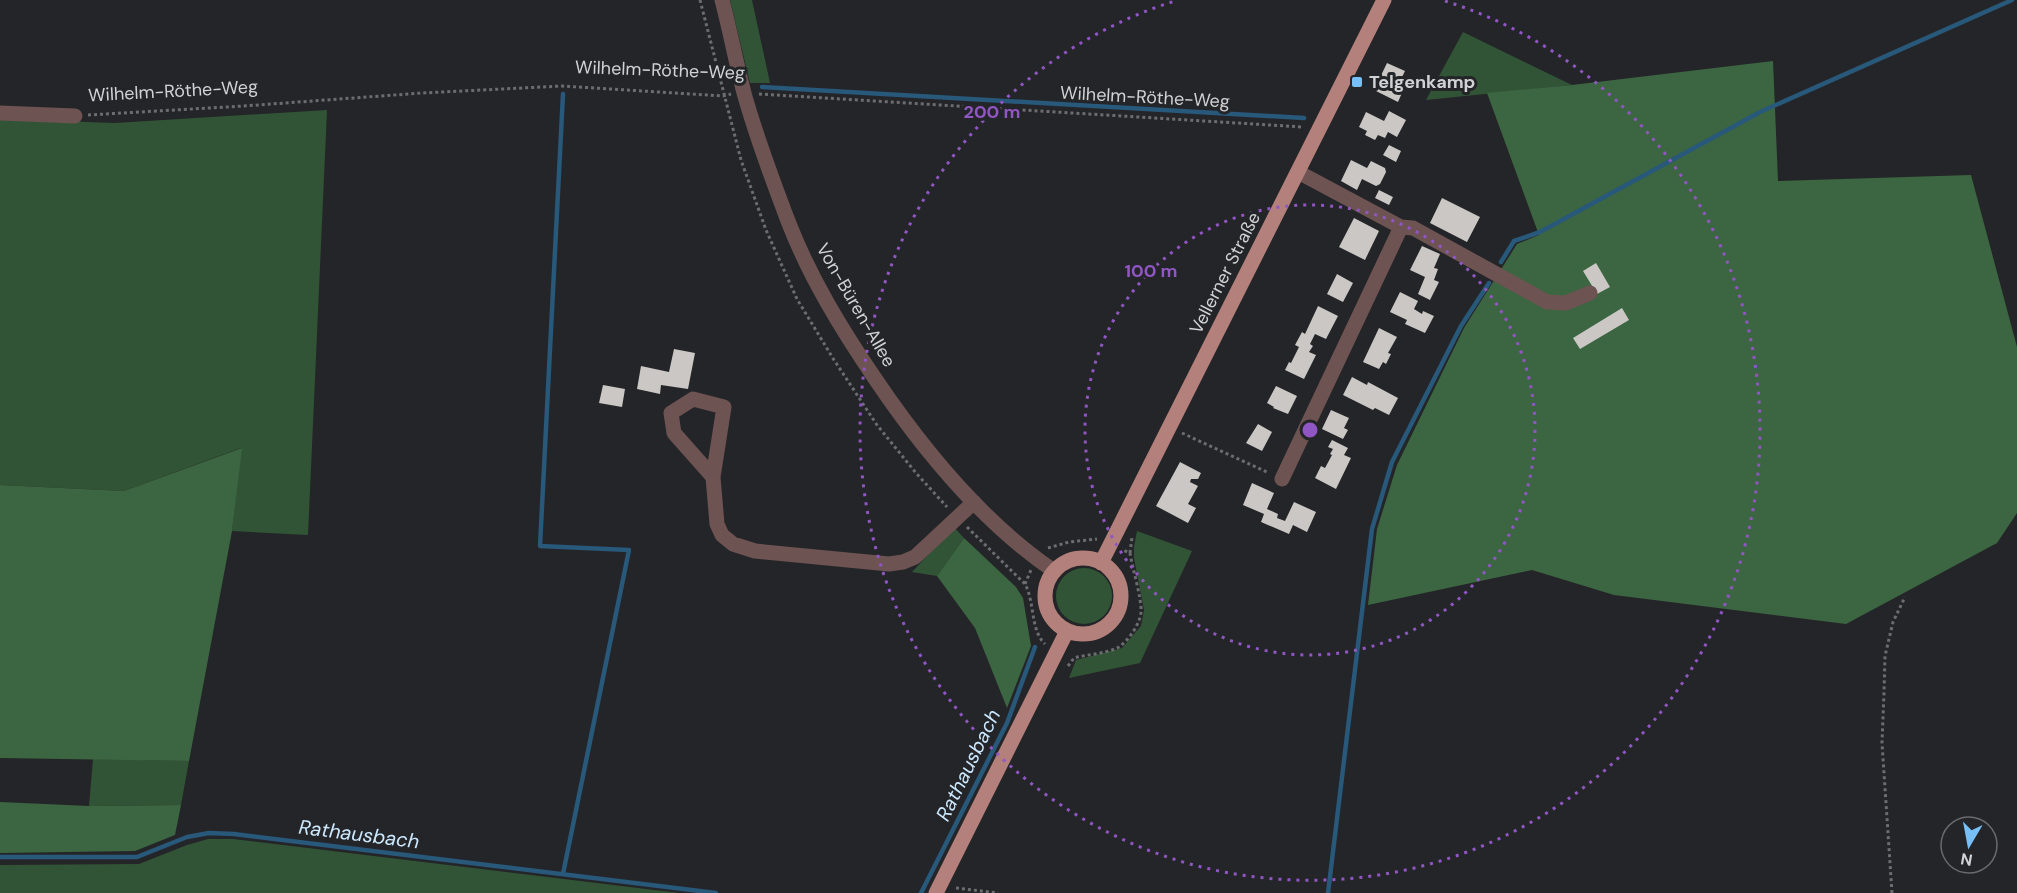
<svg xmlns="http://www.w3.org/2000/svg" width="2017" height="893" viewBox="0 0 2017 893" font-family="'DM Sans',sans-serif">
  <rect width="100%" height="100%" fill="#242528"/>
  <path fill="#325436" d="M 730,0 L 752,0 L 770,83 L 750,83 Z
    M 1463,32 L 1572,85 L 1426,100 Z
    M 327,110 L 308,535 L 232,531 L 241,448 L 124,491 L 0,485 L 0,119 L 115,123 Z
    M 954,527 L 964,538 L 937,576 L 912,572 Z
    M 1137,531 L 1192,551 L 1140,663 L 1069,678 L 1076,660 L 1122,648 L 1141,626 L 1144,610 L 1134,558 L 1134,547 Z
    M1056 596a28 28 0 1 1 56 0a28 28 0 1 1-56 0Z
    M 93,759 L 189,761 L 181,805 L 89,806 Z
    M 208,839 L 233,839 L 679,893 L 0,893 L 0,865 L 139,864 L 187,845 Z"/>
  <path fill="#3c6641" d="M 1773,61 L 1778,181 L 1971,175 L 2017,347 L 2017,513 L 1997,543 L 1846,624 L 1614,595 L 1532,570 L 1368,605 L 1377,529 L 1397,465 L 1464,328 L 1517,244 L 1539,235 L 1487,93 L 1572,85 Z
    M 242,448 L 232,531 L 189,761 L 0,758 L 0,485 L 124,491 Z
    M 964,538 L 1016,587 L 1023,598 L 1031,646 L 1007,708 L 975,628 L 937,576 Z
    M 0,802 L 89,806 L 181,805 L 175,835 L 135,851 L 0,853 Z"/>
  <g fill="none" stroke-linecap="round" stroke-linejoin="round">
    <path stroke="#28587a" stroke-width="4.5" d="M 762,87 L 1304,118
      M 563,94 L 540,546 L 629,550 L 563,874
      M 1501,262 L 1514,241 L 1540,232 L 1760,112 L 2012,0
      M 0,857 L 137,857 L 187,837 L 209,833 L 234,834 L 716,893
      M 921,893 L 1007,723 L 1035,647
      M 1328,893 L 1372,529 L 1392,462 L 1461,326 L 1489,283"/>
  </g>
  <path fill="#cac7c4" d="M 1387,63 L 1405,71 L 1399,83 L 1405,86 L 1398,102 L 1374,90 Z
    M 1389,111 L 1406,120 L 1397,137 L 1388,132 L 1385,138 L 1378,135 L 1375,140 L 1365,135 L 1367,131 L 1359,127 L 1366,112 L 1384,121 Z
    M 1389,145 L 1401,151 L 1396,162 L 1383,155 Z
    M 1351,160 L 1367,168 L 1371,161 L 1385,168 L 1386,172 L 1380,184 L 1376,186 L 1362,179 L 1357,190 L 1341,181 Z
    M 1379,190 L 1393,197 L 1389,205 L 1375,198 Z
    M 1442,198 L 1480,217 L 1467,242 L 1430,223 Z
    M 1354,218 L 1379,231 L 1365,260 L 1339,247 Z
    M 1422,246 L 1440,254 L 1434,268 L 1438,269 L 1434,280 L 1439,282 L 1430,300 L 1418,294 L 1425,277 L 1410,270 Z
    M 1596,263 L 1610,287 L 1597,294 L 1583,271 Z
    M 1337,274 L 1353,283 L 1343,302 L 1327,294 Z
    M 1400,292 L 1418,301 L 1414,309 L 1422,314 L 1423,311 L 1434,316 L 1425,333 L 1405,324 L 1407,320 L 1390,312 Z
    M 1318,306 L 1338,316 L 1326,339 L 1315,334 L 1310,344 L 1313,346 L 1309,352 L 1316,355 L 1304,379 L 1285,370 L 1289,362 L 1291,363 L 1299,347 L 1295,345 L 1302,332 L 1305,334 Z
    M 1622,308 L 1629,320 L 1580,349 L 1573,338 Z
    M 1379,328 L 1397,337 L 1388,353 L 1391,354 L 1386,364 L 1383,362 L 1379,369 L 1363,362 Z
    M 674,349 L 695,353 L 688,389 L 661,385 L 660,394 L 637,389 L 641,366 L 669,372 Z
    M 1352,377 L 1367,385 L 1368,382 L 1398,398 L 1389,415 L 1375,408 L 1373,410 L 1343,395 Z
    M 603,385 L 625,389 L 622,407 L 599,403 Z
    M 1276,386 L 1297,396 L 1288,414 L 1273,408 L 1274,407 L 1267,403 Z
    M 1331,410 L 1349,418 L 1344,428 L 1348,430 L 1343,439 L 1322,429 Z
    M 1258,424 L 1272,432 L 1262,451 L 1246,443 Z
    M 1332,440 L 1348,448 L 1344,455 L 1351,458 L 1336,489 L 1315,478 L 1321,466 L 1325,468 L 1332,455 L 1330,454 L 1333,449 L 1328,447 Z
    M 1180,462 L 1201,473 L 1198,479 L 1191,479 L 1190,482 L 1198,486 L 1188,504 L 1196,508 L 1188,523 L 1156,506 Z
    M 1252,483 L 1274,493 L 1267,509 L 1278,514 L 1277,518 L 1285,521 L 1294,502 L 1316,512 L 1307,532 L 1293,525 L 1289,534 L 1261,522 L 1264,514 L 1243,505 Z"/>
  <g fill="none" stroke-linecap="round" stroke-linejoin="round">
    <path stroke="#6c6d70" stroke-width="3" stroke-dasharray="3 3" stroke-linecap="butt" d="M 700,0 L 741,160 L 766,230 L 797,299 L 834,360 L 877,425 L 916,473 L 947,507
      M 759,94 L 1303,127
      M 88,115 L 244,106 L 422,93 L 562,86 L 723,96 L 731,94
      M 1182,433 L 1269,473
      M 967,527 L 1025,584 C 1035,602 1030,630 1045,644
      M 1048,548 L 1069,542 L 1097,539
      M 1130,553 L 1132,537
      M 1025,584 L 1031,570
      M 1068,666 L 1074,658 C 1088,654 1106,654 1119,647 C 1129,640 1140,624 1141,612 C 1142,599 1132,567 1130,553 L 1123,550
      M 956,888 L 998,893
      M 1892,893 L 1882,743 L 1884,693 L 1885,656 L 1893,622 L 1905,597"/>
    <path stroke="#6d5351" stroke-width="15" d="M 722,0 C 730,31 736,62 744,93 C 756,136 772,179 788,221 C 810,278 842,330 876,380 C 924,451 982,522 1054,571
      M 0,113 L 75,116
      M 1401,227 L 1413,228 L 1547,302 L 1566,303 L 1590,293
      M 713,477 L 724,407 L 693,399 L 671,413 L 674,433 L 713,477 L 717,524 L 722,535 L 733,544 L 755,551 L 889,564 L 903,562 L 915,557 L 974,502
      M 1282,479 L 1401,227 L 1298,172"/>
    <path stroke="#b4807b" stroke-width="15" d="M1045 596a38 38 0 1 1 76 0a38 38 0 1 1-76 0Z
      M 1101,563 L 1384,0
      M 936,893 L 1067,631"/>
  </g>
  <g fill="none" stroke="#9056c4" stroke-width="3" stroke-dasharray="3 6">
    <circle cx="1310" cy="430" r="225"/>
    <path d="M1445 1A450 450 0 1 1 1175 1"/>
  </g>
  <rect fill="#77bff7" stroke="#242528" stroke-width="2" x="1351" y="76" width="12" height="12" rx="3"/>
  <g text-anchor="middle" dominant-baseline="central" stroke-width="6" stroke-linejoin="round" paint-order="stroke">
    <g font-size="18" fill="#d1d2d4" stroke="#242528">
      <text transform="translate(660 70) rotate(2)">Wilhelm-Röthe-Weg</text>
      <text transform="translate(173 91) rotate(-3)">Wilhelm-Röthe-Weg</text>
      <text transform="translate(1145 97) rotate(3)">Wilhelm-Röthe-Weg</text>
      <text transform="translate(1225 273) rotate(-63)">Vellerner Straße</text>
      <text transform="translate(856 305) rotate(60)">Von-Büren-Allee</text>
    </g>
    <g font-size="18" font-weight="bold" fill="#d1d2d4" stroke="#242528" text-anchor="start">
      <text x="1369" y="82">Telgenkamp</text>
    </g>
    <g font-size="20" font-style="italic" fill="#cce8fe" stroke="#242528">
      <text transform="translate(968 765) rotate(-64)">Rathausbach</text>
      <text transform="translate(359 834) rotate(7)">Rathausbach</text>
    </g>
  </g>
  <circle cx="1310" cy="430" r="9" fill="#9056c4" stroke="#242528" stroke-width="3"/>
  <g font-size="18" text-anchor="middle" font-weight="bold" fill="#9056c4" stroke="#242528" stroke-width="6" stroke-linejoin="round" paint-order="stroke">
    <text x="992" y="118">200 m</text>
    <text x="1151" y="277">100 m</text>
  </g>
  <g transform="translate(1969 845) rotate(190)"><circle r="28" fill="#242528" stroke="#696a6d" stroke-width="1.5"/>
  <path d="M0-4.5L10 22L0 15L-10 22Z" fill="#77bff7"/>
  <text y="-9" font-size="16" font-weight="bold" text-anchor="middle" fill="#d1d2d4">N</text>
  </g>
</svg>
